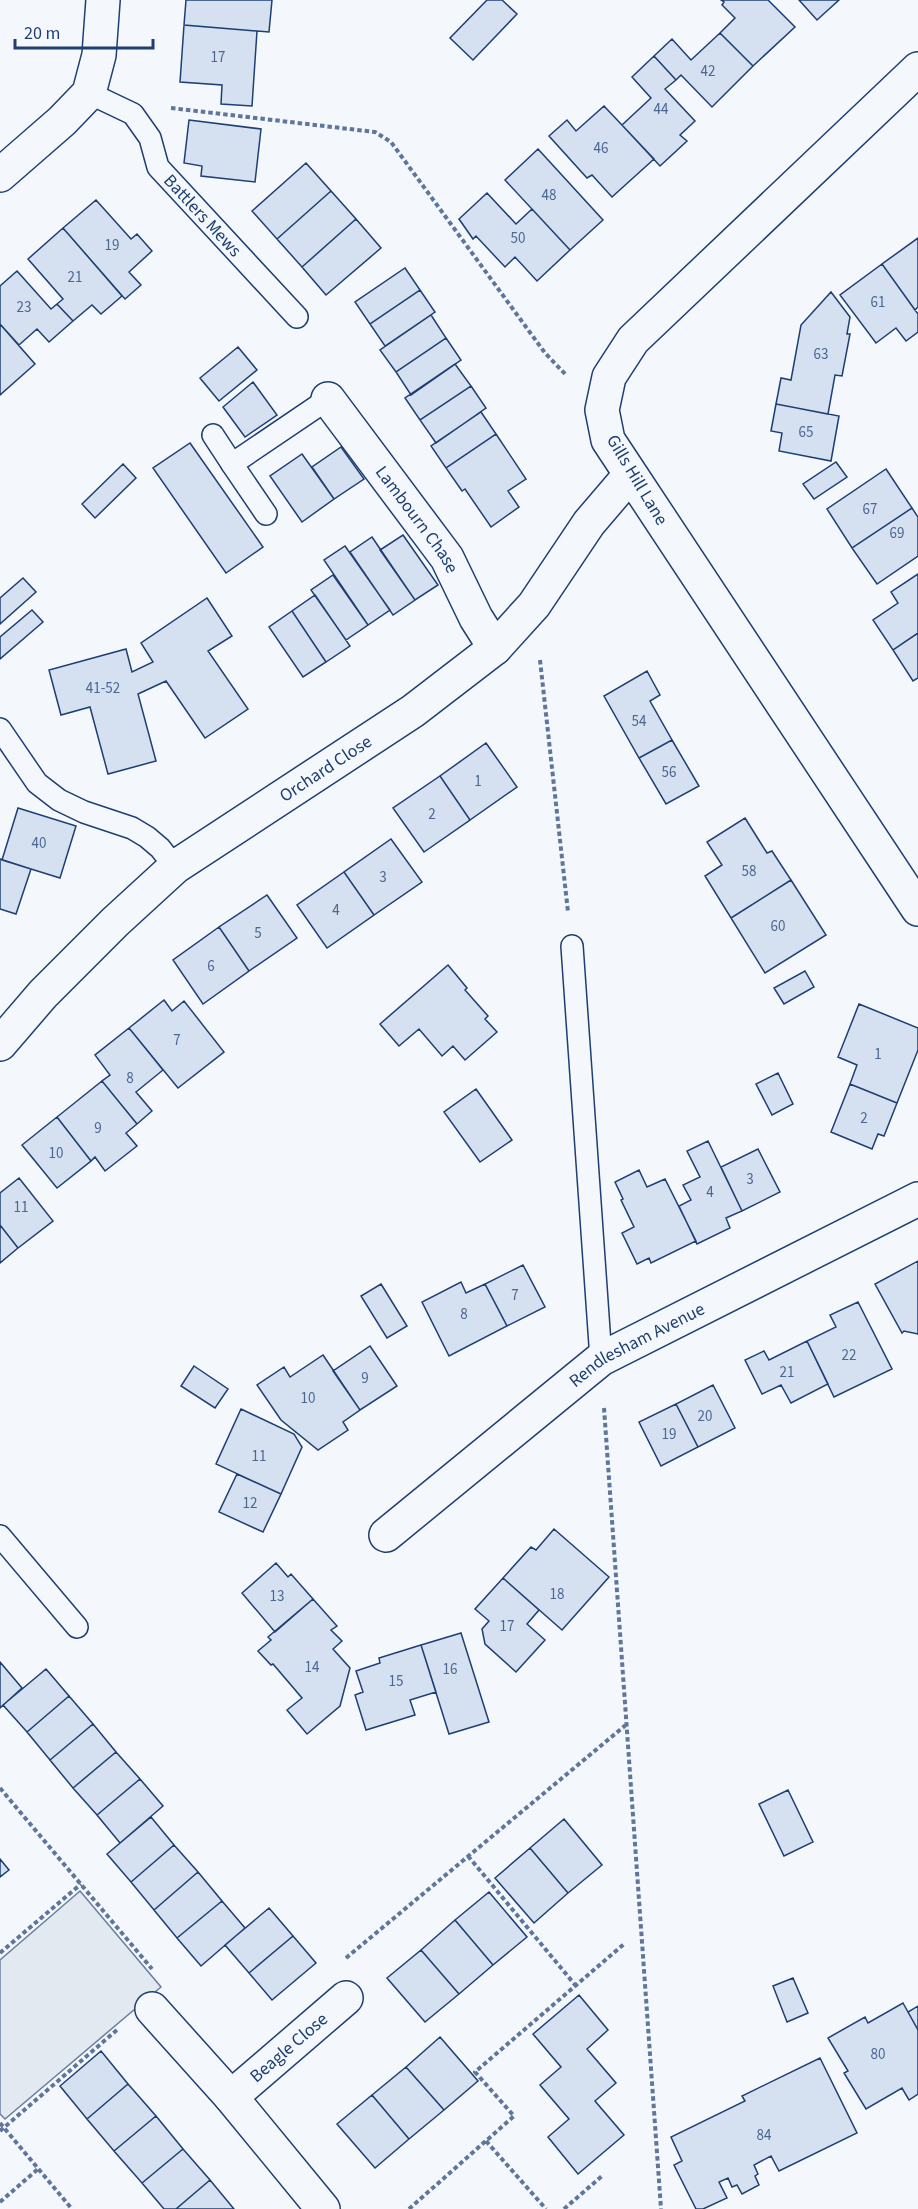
<svg xmlns="http://www.w3.org/2000/svg" width="918" height="2209" viewBox="0 0 918 2209" font-family="'Source Sans 3',sans-serif">
  <rect width="100%" height="100%" fill="#f4f7fb"/>
  <path fill="#e3e9f0" stroke="#687fa3" stroke-width="1.5" d="M 80,1891 L 161,1987 L 5,2119 L 0,2114 L 0,1960 Z"/>
  <path fill="#d5e0f0" stroke="#1d3f73" stroke-width="1.5" d="M 186,0 L 272,0 L 269,32 L 184,25 Z
    M 487,0 L 502,0 L 517,14 L 473,60 L 450,38 Z
    M 721,0 L 768,0 L 795,27 L 753,66 L 720,33 L 735,18 L 722,5 L 724,2 Z
    M 799,0 L 839,0 L 817,20 Z
    M 184,25 L 257,31 L 252,106 L 221,104 L 222,85 L 180,82 Z
    M 720,33 L 753,66 L 712,107 L 681,75 L 676,80 L 654,56 L 672,39 L 691,60 Z
    M 654,56 L 676,80 L 665,89 L 695,121 L 680,135 L 687,141 L 660,166 L 622,125 L 651,98 L 632,77 Z
    M 604,106 L 654,159 L 612,197 L 592,175 L 587,178 L 549,136 L 567,120 L 576,131 Z
    M 189,120 L 261,129 L 255,182 L 201,176 L 202,166 L 184,163 Z
    M 538,149 L 603,220 L 570,250 L 505,180 Z
    M 306,163 L 331,191 L 277,239 L 252,211 Z
    M 331,191 L 356,219 L 302,267 L 277,239 Z
    M 487,193 L 516,224 L 532,209 L 570,250 L 537,281 L 515,257 L 505,267 L 476,236 L 473,239 L 459,219 Z
    M 96,200 L 131,239 L 137,234 L 152,251 L 129,272 L 141,285 L 125,299 L 63,228 Z
    M 356,219 L 381,248 L 326,295 L 302,267 Z
    M 63,228 L 122,296 L 101,314 L 92,305 L 73,321 L 57,304 L 63,299 L 28,259 Z
    M 918,238 L 918,307 L 915,310 L 882,264 Z
    M 882,264 L 918,314 L 918,332 L 906,341 L 896,328 L 876,343 L 840,295 Z
    M 405,268 L 420,290 L 370,324 L 355,302 Z
    M 17,271 L 51,309 L 57,304 L 73,321 L 49,342 L 37,329 L 19,345 L 0,324 L 0,286 Z
    M 420,290 L 435,312 L 385,346 L 370,324 Z
    M 831,292 L 850,317 L 847,334 L 850,334 L 842,376 L 835,375 L 828,414 L 776,404 L 781,378 L 791,380 L 801,325 Z
    M 431,315 L 446,338 L 396,372 L 380,350 Z
    M 0,324 L 35,364 L 0,395 Z
    M 446,338 L 461,360 L 411,395 L 396,372 Z
    M 238,347 L 257,370 L 219,401 L 200,378 Z
    M 455,364 L 471,386 L 420,420 L 405,398 Z
    M 253,382 L 277,415 L 245,437 L 223,407 Z
    M 471,386 L 486,408 L 436,443 L 420,420 Z
    M 776,404 L 839,416 L 831,461 L 779,451 L 782,433 L 771,431 Z
    M 481,412 L 496,434 L 446,468 L 431,446 Z
    M 496,434 L 526,479 L 508,491 L 519,507 L 491,527 L 465,489 L 462,491 L 446,468 Z
    M 190,443 L 263,547 L 226,573 L 153,468 Z
    M 341,447 L 364,479 L 334,499 L 312,467 Z
    M 302,454 L 334,499 L 302,522 L 270,476 Z
    M 836,462 L 847,477 L 814,499 L 803,484 Z
    M 123,464 L 136,478 L 95,518 L 82,504 Z
    M 886,469 L 912,508 L 852,548 L 827,509 Z
    M 912,508 L 918,517 L 918,556 L 877,584 L 852,548 Z
    M 403,535 L 438,585 L 415,600 L 380,550 Z
    M 372,537 L 415,600 L 393,615 L 350,552 Z
    M 345,546 L 390,610 L 368,625 L 324,560 Z
    M 918,574 L 918,633 L 893,650 L 873,620 L 898,603 L 891,592 Z
    M 333,575 L 368,625 L 346,640 L 311,590 Z
    M 23,578 L 36,592 L 0,624 L 0,598 Z
    M 315,595 L 350,646 L 326,662 L 292,611 Z
    M 207,598 L 232,636 L 208,651 L 248,709 L 205,738 L 166,681 L 138,694 L 156,761 L 108,774 L 90,707 L 61,715 L 49,670 L 126,649 L 132,672 L 153,662 L 141,643 Z
    M 32,610 L 43,622 L 0,659 L 0,637 Z
    M 292,611 L 326,662 L 303,677 L 269,627 Z
    M 918,633 L 918,678 L 913,681 L 893,650 Z
    M 647,671 L 660,695 L 650,701 L 672,740 L 639,758 L 604,696 Z
    M 672,740 L 699,786 L 666,804 L 639,758 Z
    M 486,743 L 517,787 L 470,820 L 440,776 Z
    M 440,776 L 470,820 L 424,852 L 393,808 Z
    M 18,808 L 76,826 L 60,878 L 2,860 Z
    M 745,818 L 767,853 L 772,851 L 791,880 L 731,918 L 705,876 L 722,865 L 707,842 Z
    M 391,839 L 422,882 L 374,915 L 344,872 Z
    M 0,859 L 31,869 L 16,914 L 0,909 Z
    M 344,872 L 374,915 L 327,948 L 297,905 Z
    M 791,880 L 826,935 L 765,973 L 731,918 Z
    M 267,895 L 297,938 L 249,971 L 219,927 Z
    M 219,927 L 249,971 L 203,1004 L 173,960 Z
    M 448,965 L 467,988 L 465,990 L 488,1016 L 485,1019 L 497,1032 L 465,1060 L 453,1046 L 442,1056 L 419,1029 L 399,1046 L 380,1024 Z
    M 805,971 L 814,987 L 784,1004 L 774,988 Z
    M 164,1000 L 172,1011 L 184,1001 L 224,1052 L 178,1088 L 129,1028 Z
    M 859,1004 L 918,1028 L 918,1050 L 897,1103 L 850,1084 L 857,1065 L 838,1057 Z
    M 129,1028 L 163,1070 L 136,1092 L 152,1111 L 137,1124 L 102,1081 L 110,1075 L 95,1055 Z
    M 778,1073 L 793,1104 L 772,1115 L 756,1084 Z
    M 102,1081 L 137,1124 L 126,1133 L 137,1146 L 105,1171 L 95,1157 L 91,1161 L 57,1117 Z
    M 850,1084 L 897,1103 L 884,1136 L 878,1134 L 872,1149 L 831,1132 Z
    M 476,1089 L 512,1140 L 480,1162 L 444,1112 Z
    M 57,1117 L 91,1161 L 57,1188 L 22,1145 Z
    M 708,1141 L 742,1211 L 726,1218 L 730,1228 L 697,1244 L 679,1206 L 691,1200 L 683,1185 L 700,1177 L 687,1151 Z
    M 758,1149 L 780,1192 L 742,1211 L 721,1167 Z
    M 639,1170 L 647,1187 L 665,1179 L 696,1241 L 651,1263 L 649,1258 L 637,1264 L 622,1233 L 634,1227 L 621,1200 L 623,1199 L 615,1182 Z
    M 19,1178 L 53,1221 L 18,1248 L 0,1225 L 0,1193 Z
    M 0,1225 L 18,1248 L 0,1263 Z
    M 918,1261 L 918,1334 L 904,1331 L 902,1333 L 875,1284 Z
    M 523,1265 L 545,1307 L 507,1326 L 485,1284 Z
    M 461,1282 L 466,1293 L 485,1284 L 507,1326 L 449,1356 L 422,1302 Z
    M 381,1284 L 407,1326 L 387,1338 L 361,1296 Z
    M 858,1302 L 892,1369 L 834,1397 L 807,1341 L 836,1327 L 830,1315 Z
    M 807,1341 L 828,1384 L 791,1403 L 781,1385 L 762,1394 L 745,1360 L 764,1351 L 769,1360 Z
    M 370,1346 L 397,1386 L 360,1410 L 333,1371 Z
    M 323,1355 L 360,1410 L 343,1422 L 348,1430 L 318,1450 L 281,1420 L 257,1385 L 284,1367 L 290,1377 Z
    M 194,1366 L 228,1389 L 215,1408 L 181,1386 Z
    M 713,1385 L 735,1428 L 698,1447 L 676,1404 Z
    M 676,1404 L 698,1447 L 661,1466 L 639,1422 Z
    M 241,1409 L 294,1434 L 302,1447 L 281,1494 L 216,1464 Z
    M 237,1474 L 281,1494 L 263,1532 L 219,1512 Z
    M 554,1529 L 609,1577 L 562,1630 L 503,1578 L 531,1547 L 536,1550 Z
    M 276,1563 L 288,1577 L 291,1574 L 313,1599 L 275,1632 L 242,1593 Z
    M 503,1578 L 539,1610 L 527,1624 L 545,1640 L 516,1672 L 485,1644 L 482,1629 L 489,1621 L 475,1609 Z
    M 313,1599 L 337,1626 L 331,1630 L 342,1641 L 333,1649 L 350,1668 L 340,1706 L 307,1734 L 287,1710 L 302,1698 L 273,1664 L 271,1665 L 258,1651 L 271,1640 L 268,1637 Z
    M 461,1633 L 489,1722 L 449,1734 L 421,1645 Z
    M 421,1645 L 436,1692 L 410,1700 L 415,1715 L 366,1730 L 355,1695 L 363,1692 L 356,1671 L 380,1663 L 379,1658 Z
    M 0,1662 L 22,1688 L 0,1708 Z
    M 46,1669 L 69,1696 L 27,1732 L 3,1705 Z
    M 69,1696 L 93,1724 L 50,1760 L 27,1732 Z
    M 93,1724 L 116,1752 L 73,1788 L 50,1760 Z
    M 116,1752 L 140,1779 L 97,1815 L 73,1788 Z
    M 140,1779 L 163,1806 L 120,1843 L 97,1815 Z
    M 788,1790 L 813,1842 L 784,1856 L 759,1804 Z
    M 151,1817 L 174,1845 L 131,1882 L 107,1854 Z
    M 564,1819 L 602,1865 L 568,1893 L 530,1848 Z
    M 174,1845 L 198,1872 L 154,1910 L 131,1882 Z
    M 530,1848 L 568,1893 L 534,1923 L 495,1878 Z
    M 0,1859 L 9,1870 L 0,1877 Z
    M 198,1872 L 222,1901 L 177,1938 L 154,1910 Z
    M 489,1892 L 527,1937 L 493,1965 L 455,1920 Z
    M 222,1901 L 245,1928 L 201,1966 L 177,1938 Z
    M 269,1908 L 293,1936 L 249,1973 L 225,1945 Z
    M 455,1920 L 493,1965 L 459,1994 L 421,1950 Z
    M 293,1936 L 316,1963 L 272,2000 L 249,1973 Z
    M 421,1950 L 459,1994 L 425,2022 L 387,1978 Z
    M 793,1978 L 808,2013 L 787,2022 L 773,1986 Z
    M 579,1995 L 608,2030 L 587,2049 L 616,2083 L 595,2101 L 624,2135 L 578,2174 L 548,2137 L 569,2119 L 540,2085 L 561,2067 L 533,2034 Z
    M 903,2003 L 918,2030 L 918,2094 L 909,2100 L 902,2088 L 866,2109 L 844,2073 L 848,2071 L 828,2038 L 865,2017 L 868,2023 Z
    M 918,2006 L 918,2030 L 908,2012 Z
    M 440,2037 L 478,2081 L 444,2110 L 406,2067 Z
    M 101,2051 L 128,2084 L 87,2119 L 60,2086 Z
    M 820,2058 L 857,2133 L 779,2171 L 771,2156 L 754,2165 L 758,2174 L 755,2176 L 759,2185 L 742,2194 L 737,2185 L 732,2187 L 728,2178 L 719,2182 L 727,2198 L 703,2209 L 696,2209 L 674,2165 L 682,2161 L 671,2137 L 745,2101 L 742,2096 Z
    M 406,2067 L 444,2110 L 409,2139 L 372,2095 Z
    M 128,2084 L 156,2116 L 114,2151 L 87,2119 Z
    M 372,2095 L 409,2139 L 375,2168 L 337,2124 Z
    M 156,2116 L 183,2149 L 142,2183 L 114,2151 Z
    M 183,2149 L 210,2180 L 176,2209 L 164,2209 L 142,2183 Z
    M 210,2180 L 234,2209 L 176,2209 Z"/>
  <g fill="none" stroke-linecap="round" stroke-linejoin="round">
    <defs>
      <g id="service">
        <path id="s1" d="M 89,93 L 133,114 L 150,138 L 158,167 L 297,317"/>
        <path d="M 213,435 L 232,464"/>
        <path d="M 266,514 L 232,464 L 328,399"/>
        <path d="M 0,729 L 37,783 L 59,800 L 84,812 L 132,828 L 147,837 L 160,848 L 175,867"/>
        <path d="M 572,946 L 601,1359"/>
        <path d="M 0,1536 L 77,1627"/>
      </g>
      <g id="minor">
        <path d="M 918,69 L 633,340 L 609,377 L 602,410 L 608,440 L 918,909"/>
        <path d="M 0,175 L 62,121 L 89,93 L 99,55 L 103,0"/>
        <path id="s2" d="M 328,399 L 447,558 L 476,618 L 495,648"/>
        <path id="s3" d="M 0,1044 L 43,994 L 115,922 L 175,867 L 413,711 L 495,648 L 534,605 L 589,523 L 630,475"/>
        <path id="s4" d="M 386,1535 L 601,1359 L 918,1199"/>
        <path d="M 152,2009 L 231,2097 L 323,2209"/>
        <path id="s5" d="M 231,2097 L 346,1998"/>
      </g>
    </defs>
    <use href="#service" stroke="#1d3f73" stroke-width="24"/>
    <use href="#minor" stroke="#1d3f73" stroke-width="36"/>
    <path stroke="#5e769c" stroke-width="4" stroke-dasharray="4.5 3" stroke-linecap="butt" d="M 171,108 L 375,132 L 391,142 L 545,353 L 567,376
      M 540,660 L 568,912
      M 604,1408 L 661,2209
      M 0,1788 L 152,1969
      M 468,1856 L 576,1986
      M 0,1953 L 81,1884
      M 346,1958 L 627,1724
      M 0,2123 L 72,2209
      M 0,2131 L 118,2029
      M 486,2141 L 546,2209
      M 0,2202 L 38,2169
      M 409,2209 L 514,2116 L 475,2072 L 624,1944
      M 564,2209 L 602,2176"/>
    <use href="#service" stroke="#f4f7fb" stroke-width="21"/>
    <use href="#minor" stroke="#f4f7fb" stroke-width="33"/>
  </g>
  <g text-anchor="middle" dominant-baseline="central" stroke-width="4.5" stroke-linejoin="round" paint-order="stroke">
    <g font-size="15" fill="#4b6792">
      <text x="218" y="57">17</text>
      <text x="708" y="71">42</text>
      <text x="661" y="109">44</text>
      <text x="601" y="148">46</text>
      <text x="549" y="195">48</text>
      <text x="518" y="238">50</text>
      <text x="112" y="245">19</text>
      <text x="75" y="277">21</text>
      <text x="878" y="302">61</text>
      <text x="24" y="307">23</text>
      <text x="821" y="354">63</text>
      <text x="806" y="432">65</text>
      <text x="870" y="509">67</text>
      <text x="897" y="533">69</text>
      <text x="103" y="688">41-52</text>
      <text x="639" y="721">54</text>
      <text x="669" y="772">56</text>
      <text x="478" y="781">1</text>
      <text x="432" y="814">2</text>
      <text x="39" y="843">40</text>
      <text x="749" y="871">58</text>
      <text x="383" y="877">3</text>
      <text x="336" y="910">4</text>
      <text x="778" y="926">60</text>
      <text x="258" y="933">5</text>
      <text x="211" y="966">6</text>
      <text x="177" y="1040">7</text>
      <text x="878" y="1054">1</text>
      <text x="130" y="1078">8</text>
      <text x="864" y="1118">2</text>
      <text x="98" y="1128">9</text>
      <text x="56" y="1153">10</text>
      <text x="750" y="1179">3</text>
      <text x="710" y="1192">4</text>
      <text x="21" y="1207">11</text>
      <text x="515" y="1295">7</text>
      <text x="464" y="1314">8</text>
      <text x="849" y="1355">22</text>
      <text x="787" y="1372">21</text>
      <text x="365" y="1378">9</text>
      <text x="308" y="1398">10</text>
      <text x="705" y="1416">20</text>
      <text x="669" y="1434">19</text>
      <text x="259" y="1456">11</text>
      <text x="250" y="1503">12</text>
      <text x="557" y="1594">18</text>
      <text x="277" y="1596">13</text>
      <text x="507" y="1626">17</text>
      <text x="312" y="1667">14</text>
      <text x="450" y="1669">16</text>
      <text x="396" y="1681">15</text>
      <text x="878" y="2054">80</text>
      <text x="764" y="2135">84</text>
    </g>
    <g font-size="18" fill="#1d3f73" stroke="#f4f7fb">
      <text stroke="none"><textPath href="#s1" startOffset="174">Battlers Mews</textPath></text>
      <text transform="translate(637 480) rotate(59)">Gills Hill Lane</text>
      <text stroke="none"><textPath href="#s2" startOffset="150">Lambourn Chase</textPath></text>
      <text stroke="none"><textPath href="#s3" startOffset="429">Orchard Close</textPath></text>
      <text stroke="none"><textPath href="#s4" startOffset="316">Rendlesham Avenue</textPath></text>
      <text stroke="none"><textPath href="#s5" startOffset="76">Beagle Close</textPath></text>
    </g>
  </g>
  <path d="M15 39v9h138v-9" fill="none" stroke="#1d3f73" stroke-width="3"/>
  <text x="24" y="39" font-size="18" fill="#1d3f73" stroke="#f4f7fb" stroke-width="4.5" paint-order="stroke">20 m</text>
</svg>
